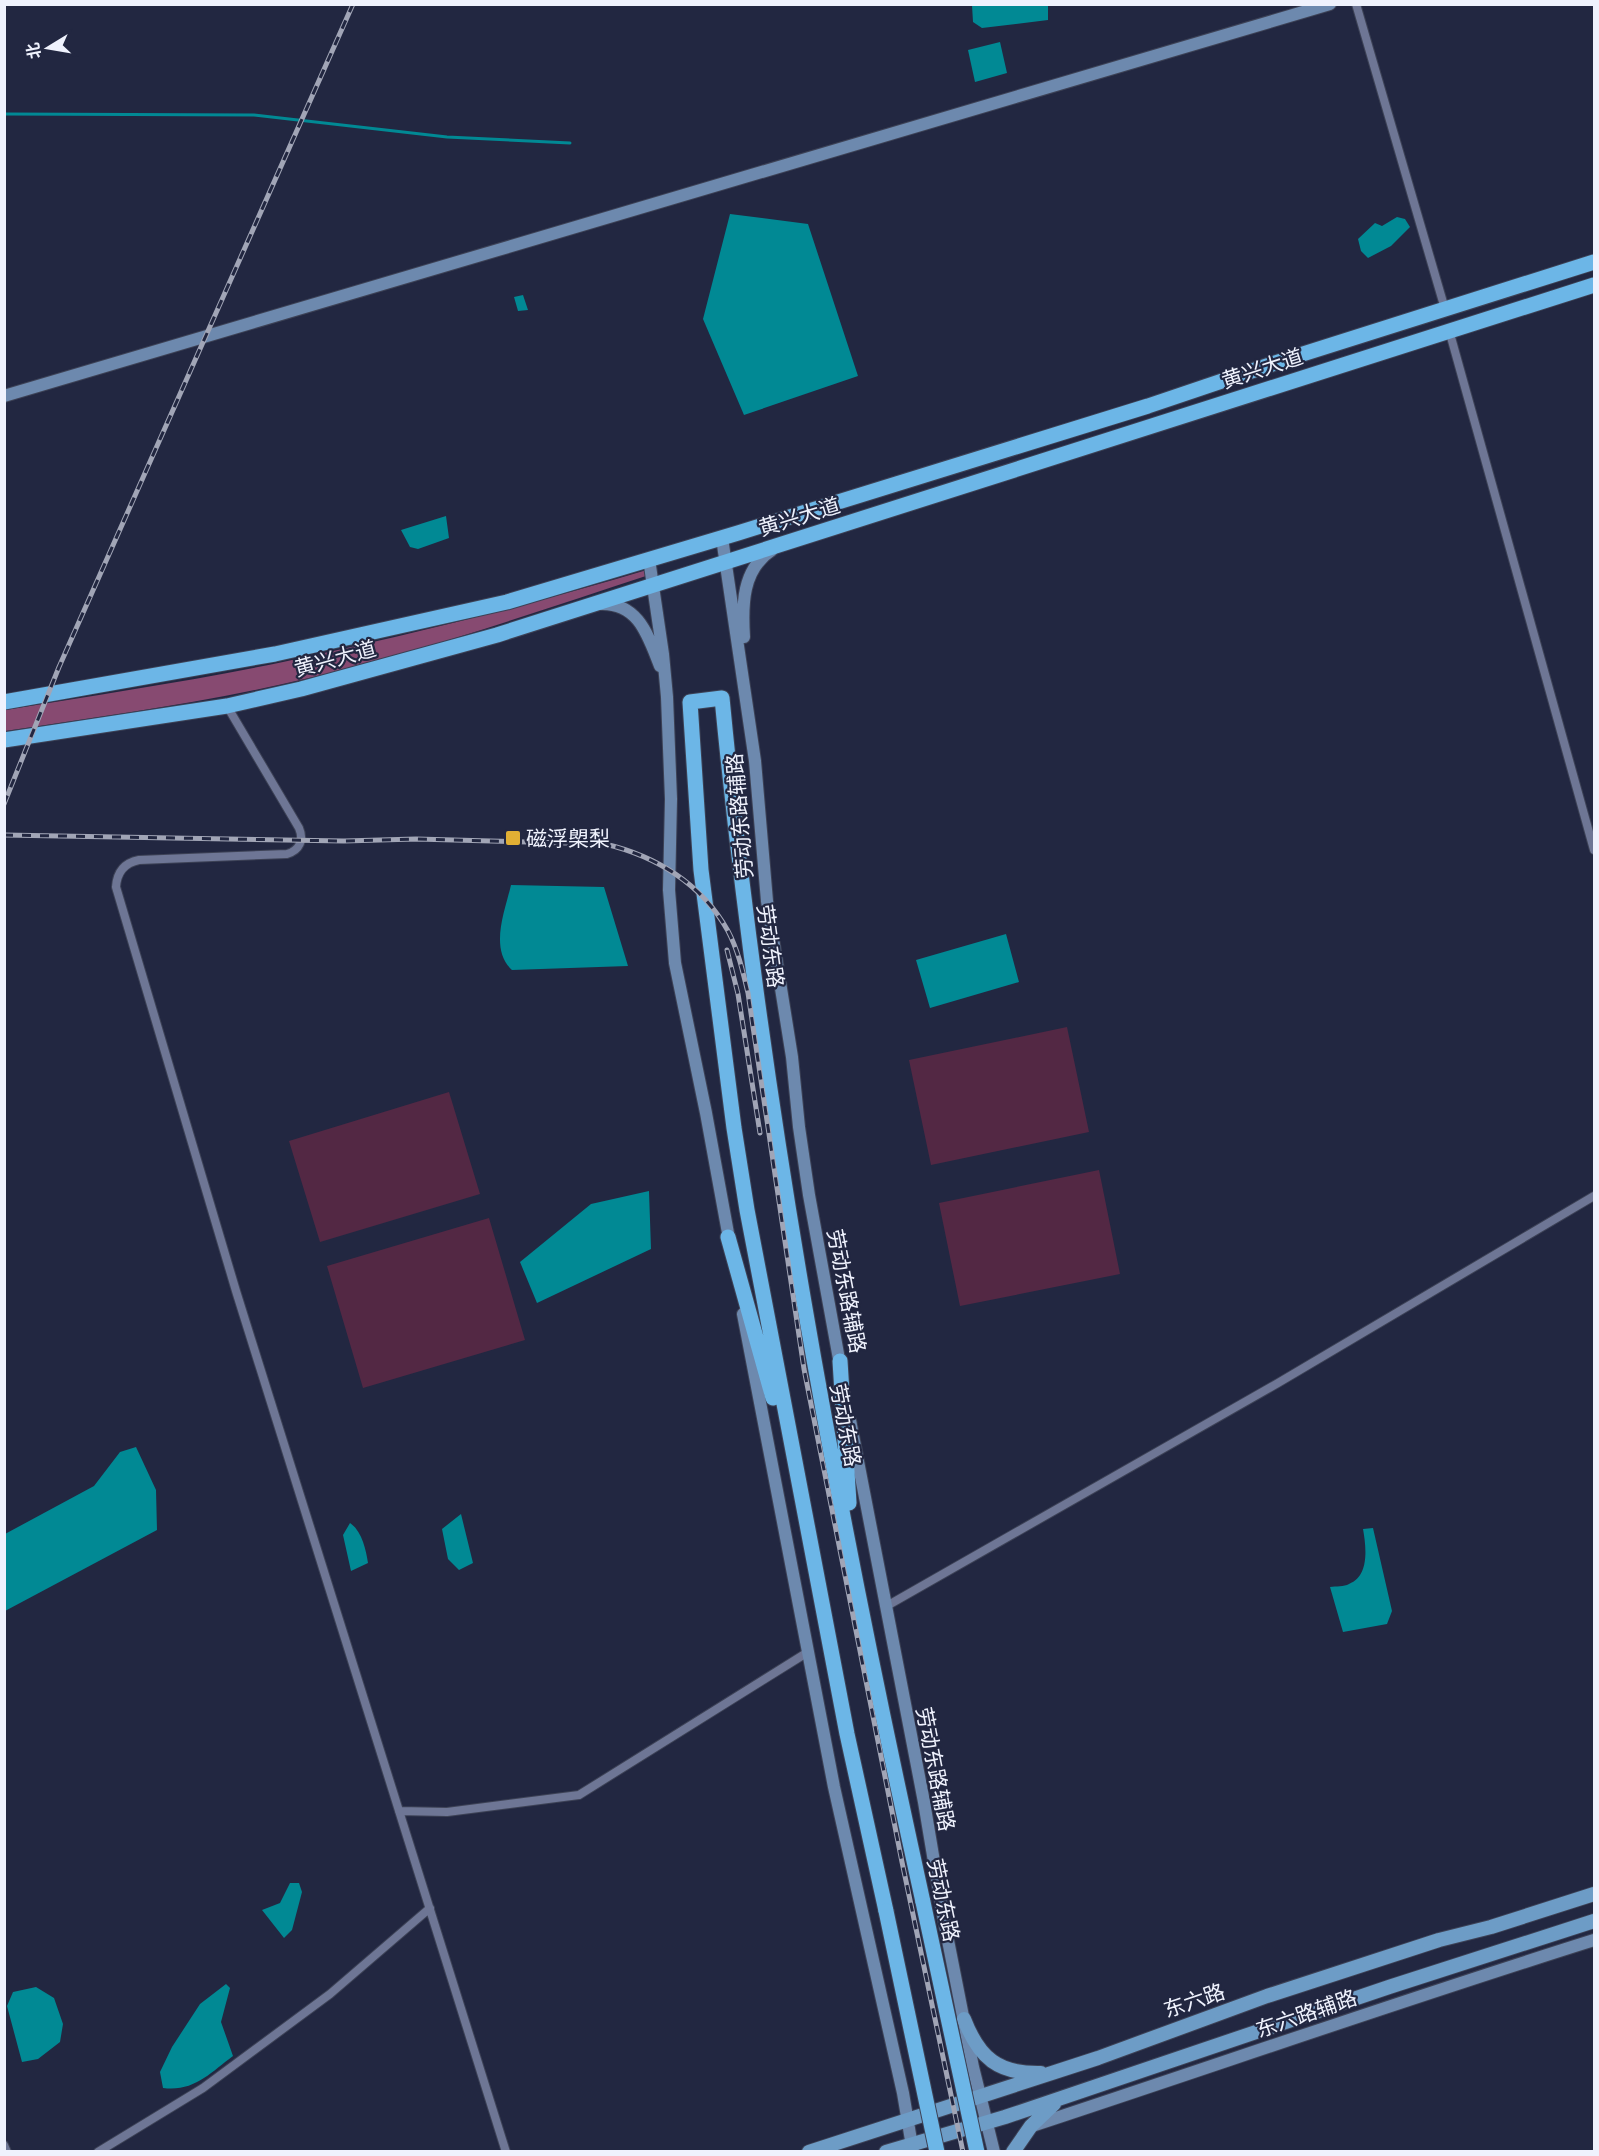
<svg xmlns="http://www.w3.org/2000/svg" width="1599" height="2156" viewBox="0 0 1599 2156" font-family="'Noto Sans','Noto Sans SC',sans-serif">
  <rect width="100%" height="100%" fill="#222741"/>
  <path fill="#532844" d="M 1067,1027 L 1089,1132 L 931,1165 L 909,1060 Z
    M 449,1092 L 480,1194 L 320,1242 L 289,1141 Z
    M 1099,1170 L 1120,1274 L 960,1306 L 939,1203 Z
    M 489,1218 L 525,1340 L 363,1388 L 327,1266 Z"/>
  <path fill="#874a71" d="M 650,569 L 652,574 C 539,611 425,651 309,678 C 208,702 106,716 5,731 L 5,710 C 97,695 191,681 283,662 C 407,636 529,605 650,569 Z"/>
  <path fill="#018994" d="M 972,5 L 1048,5 L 1048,20 L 982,28 L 973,22 Z
    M 1000,42 L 1007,73 L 975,82 L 968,50 Z
    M 730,214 L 808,224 L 858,376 L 744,415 L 703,319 Z
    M 1397,217 L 1405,219 L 1410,227 L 1391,246 L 1368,258 L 1361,251 L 1358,239 L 1375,223 L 1382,226 Z
    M 523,295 L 528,310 L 518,311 L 514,297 Z
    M 446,516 L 449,538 L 418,549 L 410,547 L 401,530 Z
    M 511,885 L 604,887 L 628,966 L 512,970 C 489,949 505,911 511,885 Z
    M 1006,934 L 1019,982 L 930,1008 L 916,960 Z
    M 649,1191 L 651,1249 L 537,1303 L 520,1262 L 591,1204 Z
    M 136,1447 L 156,1490 L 157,1530 L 5,1611 L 5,1534 L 94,1486 L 120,1452 Z
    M 461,1514 L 473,1563 L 459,1570 L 448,1559 L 442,1529 Z
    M 350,1523 C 362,1531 366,1550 368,1563 L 351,1571 L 343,1535 Z
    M 1373,1528 L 1392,1611 L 1387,1624 L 1343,1632 L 1330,1587 C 1336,1586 1344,1587 1349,1584 C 1370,1576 1366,1546 1363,1529 Z
    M 290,1883 L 299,1883 L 302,1892 L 292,1930 L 284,1938 L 262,1910 L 280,1903 Z
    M 226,1984 L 230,1988 L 221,2022 L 233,2056 C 210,2073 194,2092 163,2088 L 160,2072 L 172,2047 L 200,2004 Z
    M 36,1987 L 54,1998 L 63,2024 L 60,2042 L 38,2059 L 22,2062 L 7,2006 L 13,1992 Z"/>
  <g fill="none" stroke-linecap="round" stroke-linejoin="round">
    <path stroke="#018994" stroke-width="3" d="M 4,114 L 254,115 L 447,137 L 570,143"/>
    <defs>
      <path id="street" d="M 1356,4 L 1445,309
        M 1449,330 L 1594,850
        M 227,706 L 299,828 C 304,840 300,850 287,854 L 139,860 C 124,863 117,872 116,887 L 236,1291 L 506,2152
        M 885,1607 L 1278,1383 L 1594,1196
        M 399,1811 L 447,1812 L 579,1795 L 808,1652
        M 4,2145 L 7,2152
        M 98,2152 L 203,2088 L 330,1994 L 430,1908"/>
      <path id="secondary" d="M 4,396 L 1330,4
        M 722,538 L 755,761 L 767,901 L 792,1057 L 799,1127 L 809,1195 L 841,1370
        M 649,559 L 663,654 L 667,697 L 671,799 L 669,890 L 675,963 L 706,1113 L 730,1244
        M 601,604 C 639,603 648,636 660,666
        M 744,637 C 742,605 742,569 772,550
        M 743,1314 L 834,1787 L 903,2093 L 913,2152
        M 850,1420 L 924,1802 L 943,1915 L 973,2067 L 994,2152
        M 1032,2126 C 1220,2064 1406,1999 1594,1940"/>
      <path id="primary" d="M 964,2019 C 979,2058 998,2074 1041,2073
        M 809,2152 L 1098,2058 L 1267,1996 L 1439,1940 L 1491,1927 L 1594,1894
        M 886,2152 L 1005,2117 L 1389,1987 L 1594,1921
        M 1013,2152 L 1031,2126 L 1054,2104"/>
      <path id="highway" d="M 4,702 L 275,654 L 507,602 L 738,533 L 1148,406 L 1287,359 L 1594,262
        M 4,740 L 227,706 L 301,689 L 497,635 L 1594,285
        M 728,1237 L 773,1398
        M 840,1361 L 849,1503
        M 886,1911 L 847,1734 L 747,1210 L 734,1128 L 701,870 L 690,702 L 722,698 C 761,1104 835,1504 923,1902"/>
    </defs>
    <use href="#street" stroke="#3d4256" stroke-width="10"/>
    <use href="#secondary" stroke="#3d4256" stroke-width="14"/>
    <use href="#primary" stroke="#3d4256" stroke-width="16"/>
    <use href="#highway" stroke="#3d4256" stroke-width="17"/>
    <use href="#street" stroke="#6e7695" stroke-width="8"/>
    <use href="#secondary" stroke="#6d89ae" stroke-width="12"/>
    <use href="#primary" stroke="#6d9cc6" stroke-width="14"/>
    <use href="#highway" stroke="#6cb6e7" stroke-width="15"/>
    <defs>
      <path id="rail" d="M 4,804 L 59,667 L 353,4
        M 4,835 L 344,841 L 416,839 L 605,844 C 656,856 702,884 728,931 C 738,950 743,972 748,993 L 804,1369 L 902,1862 L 963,2152
        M 727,950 L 738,994 L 760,1133"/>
    </defs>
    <use href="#rail" stroke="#a1a5b6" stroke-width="5"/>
    <use href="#rail" stroke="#222741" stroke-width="3" stroke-dasharray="9" stroke-linecap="butt"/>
    <defs>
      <path id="highway-bridge" d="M 923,1902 L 977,2152
        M 886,1911 L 937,2152"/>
    </defs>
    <use href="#highway-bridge" stroke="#3d4256" stroke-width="17" stroke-linecap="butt"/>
    <use href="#highway-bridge" stroke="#6cb6e7" stroke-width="15"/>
  </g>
  <rect fill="#e1af34" stroke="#222741" stroke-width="2" x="505" y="830" width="16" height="16" rx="3"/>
  <g text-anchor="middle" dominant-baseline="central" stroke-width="4.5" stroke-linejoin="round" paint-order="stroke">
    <g font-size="21" fill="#eff2fd" stroke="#222741">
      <text transform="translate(1262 368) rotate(-18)">黄兴大道</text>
      <text transform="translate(799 516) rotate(-17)">黄兴大道</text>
      <text transform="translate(335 658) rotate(-15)">黄兴大道</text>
      <text transform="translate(739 816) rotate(-95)">劳动东路辅路</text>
      <text transform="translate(771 946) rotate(82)">劳动东路</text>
      <text transform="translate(847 1291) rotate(79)">劳动东路辅路</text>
      <text transform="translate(846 1425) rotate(79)">劳动东路</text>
      <text transform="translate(936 1769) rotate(79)">劳动东路辅路</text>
      <text transform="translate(944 1900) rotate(78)">劳动东路</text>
      <text transform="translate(1194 2000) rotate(-19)">东六路</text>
      <text transform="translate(1306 2013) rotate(-19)">东六路辅路</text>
    </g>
    <g font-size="21" fill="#eff2fd" stroke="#222741" text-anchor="start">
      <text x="526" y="838">磁浮㮾梨</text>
    </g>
  </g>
  <rect width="1599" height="2156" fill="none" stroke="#eff2fd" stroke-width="12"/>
  <g transform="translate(48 48) rotate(259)" stroke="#222741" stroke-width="4.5" paint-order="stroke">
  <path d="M0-4.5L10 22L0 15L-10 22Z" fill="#eff2fd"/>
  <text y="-9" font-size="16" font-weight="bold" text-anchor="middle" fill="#eff2fd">北</text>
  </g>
</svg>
